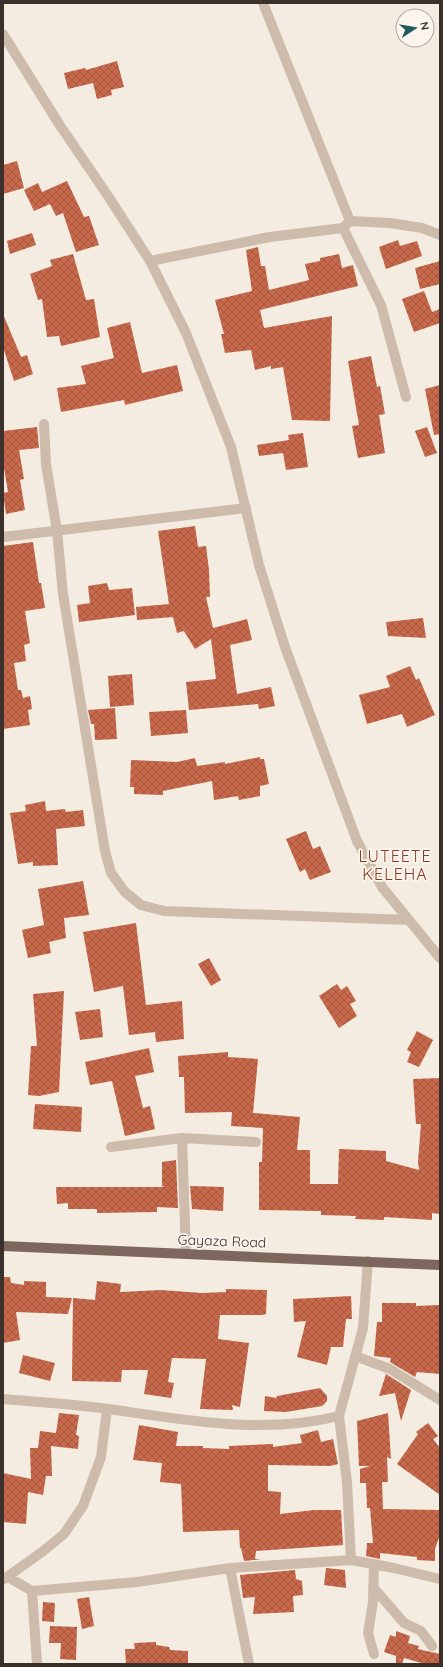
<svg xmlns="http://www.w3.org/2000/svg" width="443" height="1667" viewBox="0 0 443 1667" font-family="Quicksand,sans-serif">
  <defs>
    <pattern id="building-cross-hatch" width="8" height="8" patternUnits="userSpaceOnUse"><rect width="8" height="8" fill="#c8694b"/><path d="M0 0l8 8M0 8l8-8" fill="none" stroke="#a4573f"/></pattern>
  </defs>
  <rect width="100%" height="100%" fill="#f4ebe1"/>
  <path fill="url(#building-cross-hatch)" d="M 117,61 L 124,87 L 111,90 L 112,95 L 97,99 L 93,83 L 68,89 L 64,73 L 85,68 L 86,70 Z
    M 17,161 L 24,188 L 3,194 L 3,165 Z
    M 67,181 L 84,217 L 89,216 L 99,245 L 76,252 L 63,213 L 56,216 L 50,204 L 34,211 L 24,190 L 38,183 L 42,192 Z
    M 32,233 L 36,245 L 10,254 L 7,241 Z
    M 398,240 L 400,246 L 417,241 L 422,256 L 386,269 L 379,247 Z
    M 258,247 L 261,266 L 265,266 L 269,290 L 309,280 L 305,264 L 320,261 L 320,258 L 339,254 L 342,268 L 353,265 L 358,286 L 260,310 L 264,328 L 332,316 L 330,421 L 292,420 L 283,367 L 271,369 L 271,366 L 255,370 L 251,350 L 225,353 L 221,334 L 224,334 L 215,300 L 252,291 L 246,250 Z
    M 73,254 L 86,300 L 94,299 L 100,337 L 61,346 L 59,336 L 47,337 L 42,299 L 38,300 L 30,274 L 52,266 L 50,260 Z
    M 440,261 L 440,284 L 420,289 L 415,268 Z
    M 424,291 L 432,312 L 440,309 L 440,323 L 414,332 L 402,299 Z
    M 3,314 L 21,357 L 27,355 L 33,374 L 14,381 L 3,347 Z
    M 130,322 L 142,373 L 177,365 L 183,391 L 125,405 L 124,400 L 61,412 L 57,388 L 86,384 L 81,366 L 114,358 L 107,328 Z
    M 371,356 L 377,387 L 380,386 L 385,414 L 379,415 L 385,453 L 358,458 L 352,426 L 359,425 L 348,361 Z
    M 440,385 L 440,434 L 434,435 L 425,389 Z
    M 37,427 L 39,448 L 19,450 L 24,479 L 20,480 L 25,510 L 6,514 L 3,493 L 8,492 L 3,462 L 3,431 Z
    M 427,427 L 437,453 L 425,457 L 415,431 Z
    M 303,433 L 308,467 L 286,470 L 283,453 L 259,456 L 257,445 L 289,440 L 288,435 Z
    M 195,526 L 198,547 L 206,546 L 209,570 L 210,597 L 206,597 L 213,628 L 247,619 L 252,640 L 230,645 L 237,694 L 271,687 L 275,706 L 259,709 L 258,704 L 189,710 L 186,682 L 216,679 L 211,639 L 195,649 L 184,631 L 177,633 L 173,617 L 137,620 L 136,607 L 169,604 L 158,531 Z
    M 33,542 L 39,583 L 41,583 L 45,608 L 25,611 L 30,643 L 24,645 L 26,661 L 14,663 L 18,690 L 21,690 L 23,698 L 30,696 L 32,709 L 28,710 L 30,725 L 3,729 L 3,546 Z
    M 107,583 L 109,590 L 132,588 L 135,615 L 79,622 L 77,605 L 90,603 L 88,586 Z
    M 423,618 L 426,638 L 388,636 L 386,622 Z
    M 410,666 L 416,680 L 419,678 L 435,715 L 407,727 L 402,714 L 367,724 L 359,695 L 390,687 L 386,676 Z
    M 132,674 L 134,705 L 110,707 L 108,676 Z
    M 115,708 L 117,739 L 95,740 L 94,724 L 91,724 L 88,710 Z
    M 186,710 L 188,733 L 151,736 L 149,712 Z
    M 260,757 L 260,759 L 264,759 L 269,784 L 260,786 L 260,796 L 239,800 L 238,796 L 214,800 L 212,781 L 163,791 L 163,795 L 134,794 L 134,787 L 130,787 L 131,760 L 177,762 L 195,758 L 197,766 L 225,762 L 225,764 Z
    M 45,801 L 46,811 L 65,809 L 66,812 L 83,810 L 85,826 L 56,829 L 58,865 L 33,866 L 33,862 L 18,864 L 10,813 L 26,811 L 25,805 Z
    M 306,831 L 313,849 L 320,846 L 331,872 L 310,880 L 305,869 L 300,872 L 286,839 Z
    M 83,881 L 89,915 L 64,918 L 66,938 L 49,942 L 51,953 L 28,958 L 22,930 L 44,925 L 38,889 Z
    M 136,923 L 146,1005 L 182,1001 L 184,1039 L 156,1042 L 155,1032 L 129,1035 L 123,986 L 94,992 L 83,932 Z
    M 209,958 L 221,980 L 211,986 L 198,964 Z
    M 337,984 L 341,990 L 347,986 L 356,1001 L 350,1004 L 357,1016 L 339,1028 L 319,996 Z
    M 64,991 L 59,1092 L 39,1096 L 28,1095 L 31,1046 L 37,1046 L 33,994 Z
    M 100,1009 L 103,1037 L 80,1040 L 75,1012 Z
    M 417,1031 L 433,1040 L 419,1067 L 407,1062 L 411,1052 L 407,1050 Z
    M 149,1048 L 154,1072 L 135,1076 L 143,1108 L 150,1106 L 155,1129 L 125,1136 L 112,1081 L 90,1085 L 85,1062 Z
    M 228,1052 L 228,1057 L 258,1059 L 253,1113 L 300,1117 L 297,1150 L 310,1150 L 310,1184 L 338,1184 L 339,1149 L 386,1151 L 386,1161 L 419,1170 L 418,1161 L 421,1124 L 416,1124 L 413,1079 L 440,1078 L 440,1214 L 432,1213 L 432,1220 L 384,1217 L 384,1220 L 355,1219 L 356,1216 L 321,1215 L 321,1211 L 259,1210 L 259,1162 L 262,1162 L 263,1128 L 231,1126 L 232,1112 L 185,1113 L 184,1077 L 179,1077 L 178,1056 Z
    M 35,1104 L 82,1107 L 81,1132 L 33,1129 Z
    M 176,1160 L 178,1208 L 157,1207 L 157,1212 L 97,1213 L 97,1209 L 68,1209 L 68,1203 L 57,1204 L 56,1187 L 165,1187 L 162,1186 L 162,1162 Z
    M 190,1186 L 224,1187 L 223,1211 L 192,1209 Z
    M 3,1277 L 10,1277 L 11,1283 L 24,1285 L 24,1281 L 46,1282 L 46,1297 L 72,1298 L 68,1314 L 16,1312 L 20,1340 L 3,1343 Z
    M 97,1281 L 121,1284 L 120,1292 L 161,1290 L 202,1293 L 226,1292 L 226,1289 L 267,1290 L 266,1314 L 262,1315 L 220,1315 L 218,1339 L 249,1343 L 240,1407 L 232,1405 L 233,1410 L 200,1409 L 206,1359 L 172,1358 L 168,1382 L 174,1383 L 171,1398 L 144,1394 L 148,1370 L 122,1370 L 121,1382 L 72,1381 L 73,1298 L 95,1300 Z
    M 351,1296 L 352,1319 L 346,1319 L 343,1347 L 331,1347 L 327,1365 L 297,1357 L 306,1321 L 294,1322 L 293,1299 Z
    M 382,1303 L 416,1303 L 416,1306 L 440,1305 L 440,1374 L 417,1372 L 415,1377 L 390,1362 L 391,1358 L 374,1356 L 377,1322 L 382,1322 Z
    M 23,1355 L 55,1363 L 50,1381 L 19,1373 Z
    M 386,1374 L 411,1390 L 401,1421 L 395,1393 L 379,1396 Z
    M 320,1388 L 327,1396 L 327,1401 L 322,1406 L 286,1412 L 264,1411 L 265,1396 L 276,1398 L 277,1396 Z
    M 59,1413 L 79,1415 L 76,1435 L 79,1436 L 78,1449 L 51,1446 L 52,1476 L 46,1476 L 43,1495 L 28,1492 L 26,1524 L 3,1522 L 3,1473 L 31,1479 L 30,1448 L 38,1448 L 40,1431 L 56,1433 Z
    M 388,1413 L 391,1459 L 387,1457 L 388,1482 L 382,1482 L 383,1509 L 440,1510 L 440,1535 L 435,1549 L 435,1561 L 417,1560 L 417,1557 L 380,1553 L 380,1559 L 366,1556 L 367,1543 L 373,1543 L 370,1508 L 367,1508 L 366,1483 L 360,1483 L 360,1469 L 370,1466 L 359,1466 L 357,1421 Z
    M 428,1423 L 438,1436 L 433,1439 L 440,1448 L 440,1495 L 397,1464 L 418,1434 L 416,1432 Z
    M 139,1425 L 178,1432 L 176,1446 L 203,1446 L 203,1448 L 229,1449 L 229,1446 L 273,1444 L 273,1447 L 302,1443 L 300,1435 L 318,1430 L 321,1442 L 333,1439 L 338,1464 L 330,1466 L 268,1465 L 268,1491 L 281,1492 L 280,1514 L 314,1510 L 341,1510 L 343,1545 L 256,1551 L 255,1559 L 262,1559 L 244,1561 L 241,1548 L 240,1548 L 239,1530 L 183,1532 L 181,1484 L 160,1482 L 162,1463 L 133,1460 Z
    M 326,1568 L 345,1570 L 346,1588 L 324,1585 Z
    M 295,1570 L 296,1579 L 302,1581 L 303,1595 L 293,1596 L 294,1612 L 253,1614 L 255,1597 L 243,1598 L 240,1575 Z
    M 89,1597 L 94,1626 L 82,1629 L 77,1599 Z
    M 43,1602 L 55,1603 L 54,1622 L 42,1621 Z
    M 50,1626 L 77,1627 L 76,1660 L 60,1659 L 61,1643 L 49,1643 Z
    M 396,1631 L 410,1636 L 408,1643 L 419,1646 L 418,1649 L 440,1654 L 440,1664 L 425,1664 L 404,1658 L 402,1664 L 396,1664 L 396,1656 L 384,1652 L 390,1635 L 396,1637 Z
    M 156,1642 L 156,1645 L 169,1647 L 170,1650 L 188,1651 L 188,1664 L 126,1664 L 125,1649 L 135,1649 L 134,1643 Z"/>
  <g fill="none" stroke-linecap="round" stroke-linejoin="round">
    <path stroke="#cdbbac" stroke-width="10" d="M 263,3 L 350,221
      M 3,34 L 59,124 L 108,196 L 150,261 L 186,333 L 231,447 L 259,565 L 285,647 L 357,841 L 382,887 L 440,958
      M 343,228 L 381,305 L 406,397
      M 150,261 L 270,237 L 343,228 L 350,221 L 390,223 L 422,228 L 440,235
      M 44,424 L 46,464 L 57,531 L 63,594 L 105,851 L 111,873 L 125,892 L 141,905 L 164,911 L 408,920
      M 3,537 L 246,508
      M 182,1138 L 256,1142
      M 111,1147 L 182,1138 L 186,1254
      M 355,1356 L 390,1369 L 440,1400
      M 3,1399 C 38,1402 74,1404 109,1409 C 186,1420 263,1435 339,1416 L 363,1328 L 368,1261
      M 339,1416 L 347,1482 L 351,1560
      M 230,1568 L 249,1664
      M 8,1577 L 32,1591 L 137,1582 L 230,1568 L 351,1560 L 394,1568 L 440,1579
      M 4,1579 L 42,1552 L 64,1534 L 83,1506 L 101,1457 L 107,1409
      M 373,1587 L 404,1623 L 421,1631 L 432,1646
      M 32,1591 L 37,1664
      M 374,1654 L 368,1633 L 373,1602 L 374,1564"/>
    <path stroke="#7d675c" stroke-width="10" d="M 3,1246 L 440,1265"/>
  </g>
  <g text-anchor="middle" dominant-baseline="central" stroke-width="3.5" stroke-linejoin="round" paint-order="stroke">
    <g font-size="14" fill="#3b302b" stroke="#fbf5ee">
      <text transform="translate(222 1241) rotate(2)">Gayaza Road</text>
    </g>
    <g font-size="16" letter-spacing="1" fill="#8c3b22" stroke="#fbf5ee">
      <text x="395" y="856">LUTEETE<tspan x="395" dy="18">KELEHA</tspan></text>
    </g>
  </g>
  <rect width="443" height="1667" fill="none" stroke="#3b302b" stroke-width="8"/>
  <g transform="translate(415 28) rotate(78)"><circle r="19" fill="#fbf5ee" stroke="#aea6a0"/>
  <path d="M0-3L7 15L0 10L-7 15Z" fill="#1f5a5e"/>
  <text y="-6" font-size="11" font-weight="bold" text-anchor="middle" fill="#3b302b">N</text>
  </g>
</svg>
